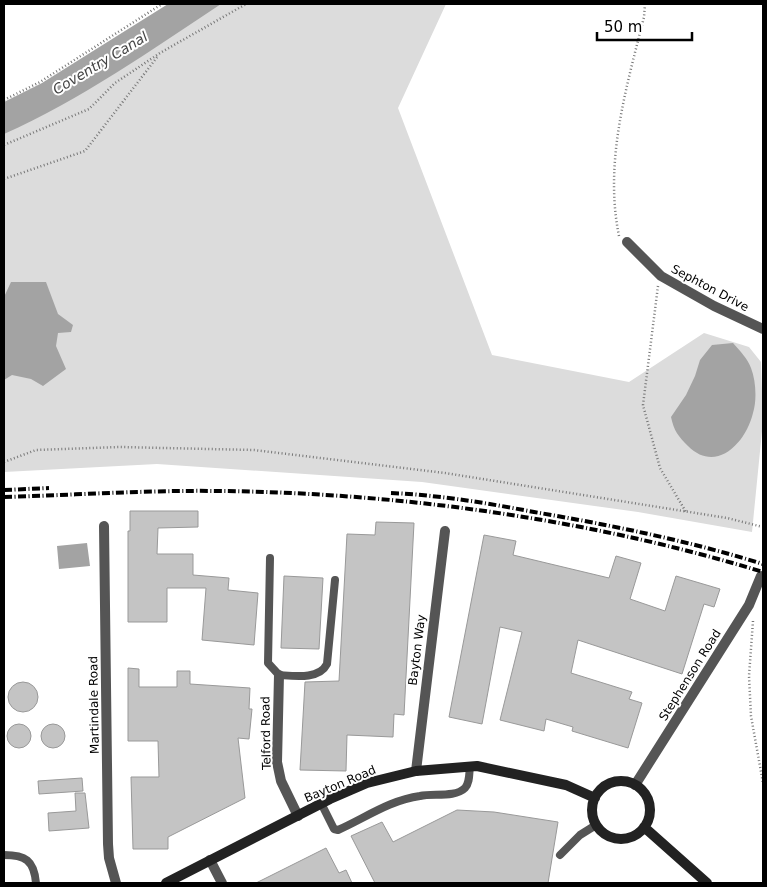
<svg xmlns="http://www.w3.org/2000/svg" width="767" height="887" viewBox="0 0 767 887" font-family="'DejaVu Sans',sans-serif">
  <rect width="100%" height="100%" fill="#fff"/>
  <path fill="#dcdcdc" d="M 195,4 L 446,4 L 398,108 L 492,355 L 629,382 L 704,333 L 749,347 L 761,362 L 763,421 L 752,532 L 638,512 L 422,482 L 157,464 L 4,472 L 4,117 Z"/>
  <path fill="#a3a3a3" d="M 168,4 L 221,4 C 151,50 81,100 4,134 L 4,102 L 42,83 Z
    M 11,282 L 46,282 L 58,314 L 73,325 L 71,332 L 58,333 L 56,346 L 66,369 L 43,386 L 31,379 L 12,375 L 4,380 L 4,297 Z
    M 733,343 C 740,351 748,359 751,368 C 756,381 757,400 753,413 C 746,443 716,474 688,446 C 678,436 674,431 671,417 L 686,395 L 695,376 L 700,360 L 712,345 Z
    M 87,543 L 90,566 L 59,569 L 57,546 Z"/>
  <path fill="#c4c4c4" stroke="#999" d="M 130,511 L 198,511 L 198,527 L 158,528 L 157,554 L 193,554 L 193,575 L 229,578 L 228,590 L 258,593 L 254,645 L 202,640 L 206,588 L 167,588 L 167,622 L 128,622 L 128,531 L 130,531 Z
    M 376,522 L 414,523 L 404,715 L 394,714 L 393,737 L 347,735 L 346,771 L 300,770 L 305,682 L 339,681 L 347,534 L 375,535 Z
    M 484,535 L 516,541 L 513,555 L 609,578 L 616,556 L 641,563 L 630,599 L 665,611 L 676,576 L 720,589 L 714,607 L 704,604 L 682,674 L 578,640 L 571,673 L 632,692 L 629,699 L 642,703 L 628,748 L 572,731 L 573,727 L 546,719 L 544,731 L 500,720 L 522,632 L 500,627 L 482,724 L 449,717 Z
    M 284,576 L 323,578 L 319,649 L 281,648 Z
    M 128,668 L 139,669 L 139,687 L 177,687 L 177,671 L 190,671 L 190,684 L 250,688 L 249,709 L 252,709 L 249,739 L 238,738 L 245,798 L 168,837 L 168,849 L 133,849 L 131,777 L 159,777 L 158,741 L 128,741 Z
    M8 697a15 15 0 1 1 30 0a15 15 0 1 1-30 0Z
    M7 736a12 12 0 1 1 24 0a12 12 0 1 1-24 0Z
    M41 736a12 12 0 1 1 24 0a12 12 0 1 1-24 0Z
    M 82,778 L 83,791 L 39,794 L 38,781 Z
    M 75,793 L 85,793 L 89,828 L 49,831 L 48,813 L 76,811 Z
    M 457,810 L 494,812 L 558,822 L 548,883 L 375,883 L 351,836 L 382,822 L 393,842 Z
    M 326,848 L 339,873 L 346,870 L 352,883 L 256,883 Z"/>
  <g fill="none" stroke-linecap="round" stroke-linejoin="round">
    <path stroke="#777" stroke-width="2.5" stroke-dasharray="1 2.5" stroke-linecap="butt" d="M 4,100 L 40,82 L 162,4
      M 4,145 L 89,109 L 115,83 L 160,53 L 246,4
      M 4,179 L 85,151 L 158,56
      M 619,236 C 604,162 626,89 644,17 L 645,4
      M 658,286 L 643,405 L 660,468 L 686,512
      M 4,462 L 36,450 L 120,447 L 254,450 L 445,473 L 727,518 L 763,527
      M 753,621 L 749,676 L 751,716 L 763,783"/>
    <path stroke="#555" stroke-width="8" d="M 270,558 L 268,663 L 279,675 C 294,676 319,680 327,664 L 335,580
      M 321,803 L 334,829 L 338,830 C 365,818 390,800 420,796 C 433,793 455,798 465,788 C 470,783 469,773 470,766
      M 4,855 C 25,855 34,860 36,883
      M 560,855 L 580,835 L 596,825"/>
    <path stroke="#555" stroke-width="10" d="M 627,242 L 661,276 L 714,306 L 763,329
      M 104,526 L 108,844 L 109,858 L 116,883
      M 279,675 L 277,762 L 281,781 L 298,816
      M 416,771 L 445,531
      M 635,785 L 749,605 L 761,576
      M 210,860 L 222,883"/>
    <path stroke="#222" stroke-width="10" d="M592 810a29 29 0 1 1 58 0a29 29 0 1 1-58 0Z
      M 644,827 L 707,883
      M 166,883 L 330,799 L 367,783 L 416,771 L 477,766 L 566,785 L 595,798"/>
    <path stroke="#000" stroke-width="4" stroke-dasharray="8 2.5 1 2.5" stroke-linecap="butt" d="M 4,490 L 49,488
      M 391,493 C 439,495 487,503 534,512 C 611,525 689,541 763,564
      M 4,497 C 76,495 147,490 220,491 C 400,493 590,519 763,572"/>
  </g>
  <g text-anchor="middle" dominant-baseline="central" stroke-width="4" stroke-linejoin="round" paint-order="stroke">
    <g font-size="12" fill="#000" stroke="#fff">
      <text transform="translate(710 288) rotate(28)">Sephton Drive</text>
      <text transform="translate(417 650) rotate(-83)">Bayton Way</text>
      <text transform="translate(690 675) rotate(-58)">Stephenson Road</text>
      <text transform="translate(94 705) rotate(-91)">Martindale Road</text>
      <text transform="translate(266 733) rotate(-91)">Telford Road</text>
      <text transform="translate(340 784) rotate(-23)">Bayton Road</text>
    </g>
    <g font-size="14" font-style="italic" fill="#444" stroke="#fff">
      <text transform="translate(100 63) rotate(-31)">Coventry Canal</text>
    </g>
  </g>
  <rect width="767" height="887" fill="none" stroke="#000000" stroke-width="10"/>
  <path d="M597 32v8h95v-8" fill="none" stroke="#000000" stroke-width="2.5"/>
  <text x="604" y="32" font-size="15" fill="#000000" stroke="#ffffff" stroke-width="4" paint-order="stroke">50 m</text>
</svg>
